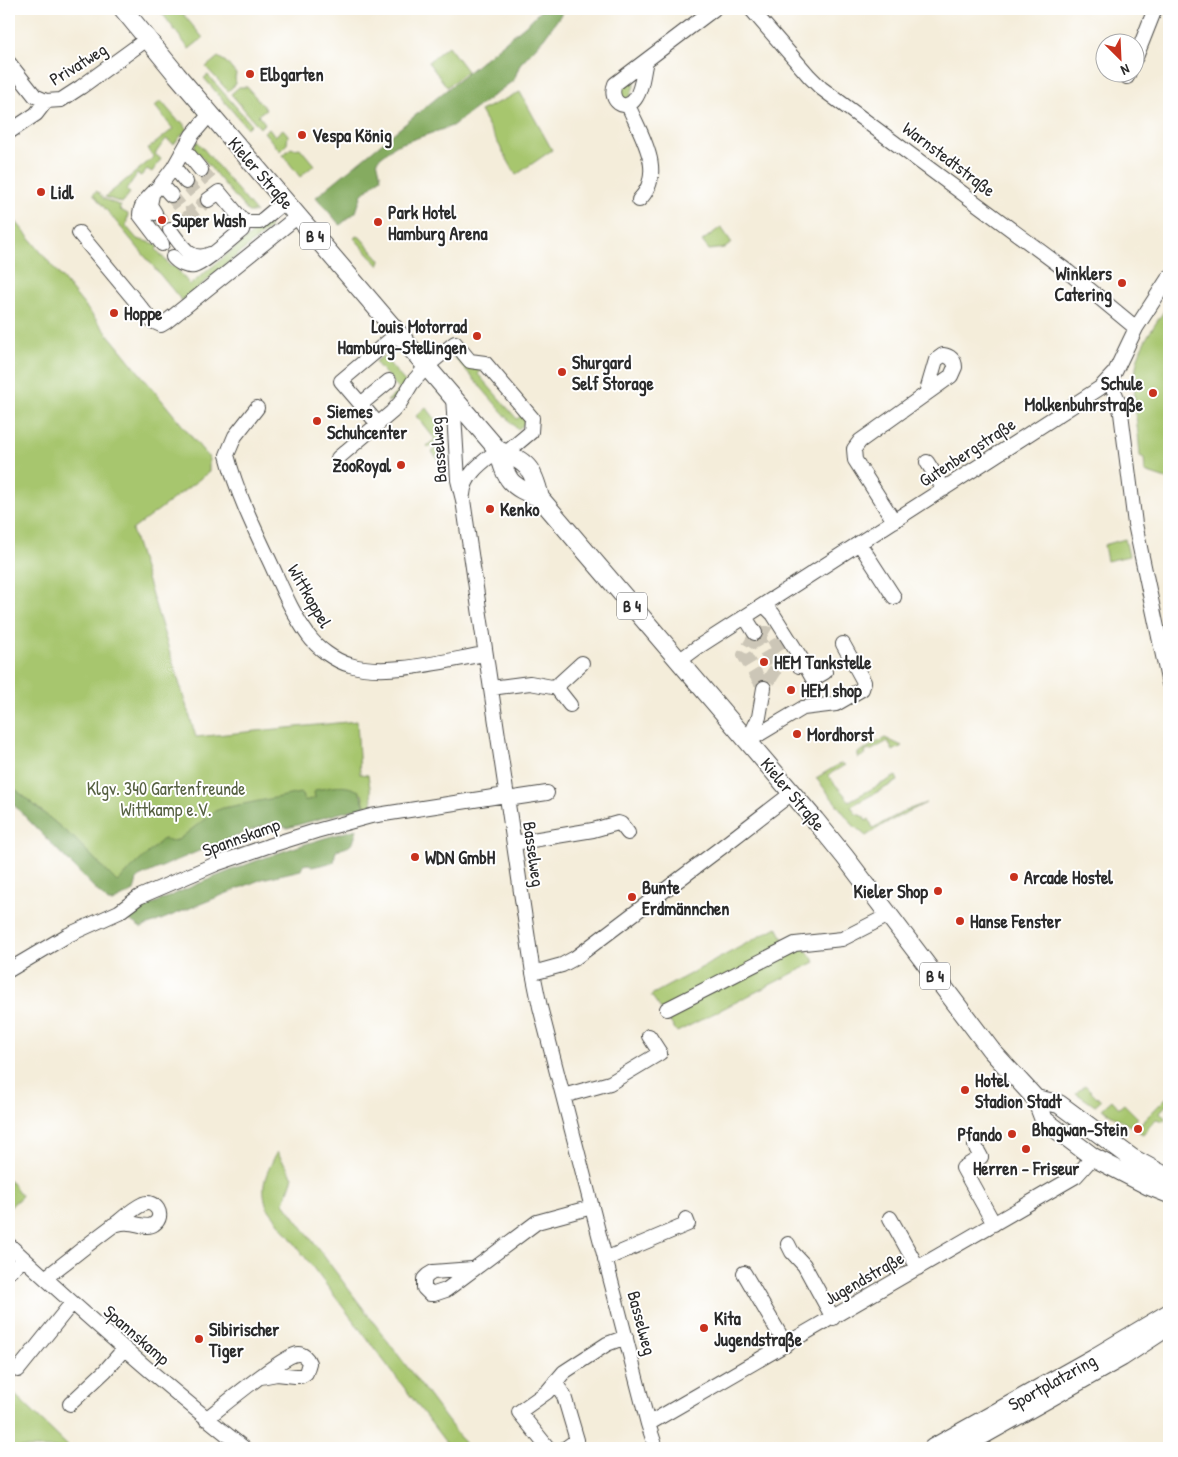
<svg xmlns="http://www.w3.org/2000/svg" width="1178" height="1457" viewBox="0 0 1178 1457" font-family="'Patrick Hand',sans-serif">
  <rect width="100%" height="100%" fill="#fff"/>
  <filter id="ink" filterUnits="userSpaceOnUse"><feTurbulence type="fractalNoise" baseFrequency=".02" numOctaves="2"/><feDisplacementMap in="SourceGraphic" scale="10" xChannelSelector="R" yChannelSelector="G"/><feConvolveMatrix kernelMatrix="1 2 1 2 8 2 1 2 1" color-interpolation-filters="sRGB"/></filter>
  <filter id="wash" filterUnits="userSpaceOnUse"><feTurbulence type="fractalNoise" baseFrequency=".0096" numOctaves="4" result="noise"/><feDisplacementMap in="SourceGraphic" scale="20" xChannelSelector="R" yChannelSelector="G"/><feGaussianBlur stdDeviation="1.12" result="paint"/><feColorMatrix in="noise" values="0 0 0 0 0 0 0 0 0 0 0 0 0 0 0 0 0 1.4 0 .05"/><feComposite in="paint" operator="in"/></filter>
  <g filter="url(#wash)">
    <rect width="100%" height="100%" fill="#f4edda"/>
    <path fill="#a7c66e" stroke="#69784c" d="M 159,9 L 179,9 L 203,38 L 189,49 Z
      M 448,46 L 467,71 L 447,87 L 428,62 Z
      M 218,57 L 226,62 L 236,74 L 235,78 L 236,84 L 228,91 L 206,67 Z
      M 208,75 L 251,124 L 247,128 L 204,78 Z
      M 633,78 L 635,83 L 630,97 L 624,99 L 619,95 L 620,88 Z
      M 239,87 L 247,87 L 266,109 L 258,115 L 265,123 L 260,128 L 231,94 Z
      M 520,92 L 552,150 L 516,175 L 480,111 Z
      M 161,101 L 179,122 L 181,121 L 187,128 L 186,130 L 174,144 L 166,139 L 155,154 L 161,159 L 152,172 L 147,169 L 141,176 L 137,174 L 126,190 L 130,193 L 122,203 L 105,197 L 154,157 L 148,149 L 173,129 L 155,106 Z
      M 269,128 L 275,136 L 283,129 L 288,135 L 287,144 L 280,151 L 264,132 Z
      M 197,141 L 256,212 L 248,212 L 194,148 Z
      M 291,148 L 294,149 L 300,148 L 314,165 L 300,177 L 283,155 Z
      M 97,191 L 104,199 L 121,206 L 119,209 L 128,214 L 126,226 L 137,239 L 156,244 L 158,247 L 156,249 L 171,267 L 174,265 L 190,285 L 259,228 L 267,224 L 270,228 L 182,301 L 93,194 Z
      M 9,213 L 209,458 L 209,472 L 132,530 L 196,737 L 357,721 L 360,774 L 368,775 L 373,806 L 365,806 L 362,794 L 304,801 L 302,795 L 178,840 L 172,841 L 165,839 L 117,883 L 76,840 L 9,784 Z
      M 721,227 L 732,243 L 725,248 L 709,250 L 702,241 Z
      M 356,236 L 360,237 L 380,260 L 379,266 L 354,238 Z
      M 1169,303 L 1169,480 L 1145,472 L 1144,458 L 1140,456 C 1138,422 1128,381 1141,349 C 1148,333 1160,318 1169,303 Z
      M 454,352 L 485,367 L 478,374 L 517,419 L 525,412 C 525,420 526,426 517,429 L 452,354 Z
      M 383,356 L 406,383 L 396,398 L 388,402 L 387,401 L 400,390 L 375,362 Z
      M 426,407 L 436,420 L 440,438 L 429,448 L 427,446 L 435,439 L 416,416 Z
      M 441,444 L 446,479 L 440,480 L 438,459 L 432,452 Z
      M 1125,539 L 1129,556 L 1107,561 L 1104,545 Z
      M 885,738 L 902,746 L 893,751 L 888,741 L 870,751 L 869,750 L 865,752 L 866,754 L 858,758 L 858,753 Z
      M 841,763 L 845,765 L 828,775 C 834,785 843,791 849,801 L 896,776 L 898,781 L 851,806 L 856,814 L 863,816 L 866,821 L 869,819 L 873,828 L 907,810 L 926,803 L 884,824 L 866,836 L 853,825 L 816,778 Z
      M 777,927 L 785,942 L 797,937 L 815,962 L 677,1032 L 651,995 Z
      M 1085,1085 L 1101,1101 L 1095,1106 L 1076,1093 Z
      M 1169,1095 L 1169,1102 L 1160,1112 L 1165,1118 L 1164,1121 L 1156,1119 L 1143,1134 L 1136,1130 L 1136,1128 Z
      M 1112,1100 L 1119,1108 L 1124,1104 L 1138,1118 L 1130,1126 L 1102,1109 Z
      M 277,1152 L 293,1177 L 284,1203 L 468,1448 L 450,1448 L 267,1207 C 259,1184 267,1173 277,1152 Z
      M 9,1179 L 22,1196 L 10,1207 L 9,1206 Z
      M 9,1389 L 70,1448 L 9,1448 Z"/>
    <path fill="#85ab61" stroke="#586b46" d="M 542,9 L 565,9 L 544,38 L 520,64 L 514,80 L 452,126 L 394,146 L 377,160 L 381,178 L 362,194 L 356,212 L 340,225 L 316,197 L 528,23 Z
      M 9,784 L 76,840 L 117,882 L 162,840 L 165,839 L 172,841 L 178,840 L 215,811 L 223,808 L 300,793 L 302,795 L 304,801 L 315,798 L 314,792 L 316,790 C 333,787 343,783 359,791 L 365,806 L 287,828 L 273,822 C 227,839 183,857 139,877 L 137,879 L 134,891 L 112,902 L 108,902 L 9,800 Z
      M 357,829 C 353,845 353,846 337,850 L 335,854 L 334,862 L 312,867 L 308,864 L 303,865 L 301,870 L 262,879 L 141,928 L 125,917 C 200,881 277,850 357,829 Z"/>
  </g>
  <g filter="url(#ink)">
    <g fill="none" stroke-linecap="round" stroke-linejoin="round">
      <path stroke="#ccc6b7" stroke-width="14" stroke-dasharray="14 7" stroke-linecap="butt" d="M 201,170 L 213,184
        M 186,182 L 202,201 L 206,201
        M 171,195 L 186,214 L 191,213 L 208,200
        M 155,213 L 170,230
        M 755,633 L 776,669 L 764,688
        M 755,633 L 767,633 L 772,636 L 789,666 L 789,671 L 787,673
        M 756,635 L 744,655 L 764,688"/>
      <defs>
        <path id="minor" d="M 751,9 L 809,76 L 821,88 L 1067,271 L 1136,328
          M 1136,57 L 1155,9
          M 646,61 C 643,72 642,90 635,99 C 625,113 608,101 615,84 L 714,9
          M 9,63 L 35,96 L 46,101 L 61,100 L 81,87 L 147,39
          M 1127,77 L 1129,72
          M 628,105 C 640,134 667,172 639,200
          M 9,132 L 36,114 L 46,101
          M 184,149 L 201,170
          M 174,167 L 186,182
          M 161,184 C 153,194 140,202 140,215 L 162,244
          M 152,195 L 150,205 L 155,213
          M 171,195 L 161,184 L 174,167 L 192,135 L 210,114
          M 208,200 L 219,192 L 244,222 L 260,222 L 285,201
          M 170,230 C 181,244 191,264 210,254
          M 79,233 L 152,321 L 161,325 L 166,322 L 298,216
          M 173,257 C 178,263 186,267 194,266 C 205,263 232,238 242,230 L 244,222
          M 1109,379 L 1117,398 L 1121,413 L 1135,524 L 1169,684
          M 453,397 L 458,480 L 463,500 L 533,973 L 540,1007 L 648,1424 L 656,1448
          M 361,404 L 389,381
          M 257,408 L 235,436 L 227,455 C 237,493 254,528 271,564 C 282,588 292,613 308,635 C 317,648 335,661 350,665 C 387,677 448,660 485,654
          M 378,424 L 341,381 L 398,333
          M 338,458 L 392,412 L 400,403 L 412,383 L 427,366 L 455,343 L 470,361 L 485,363 L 532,418 L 531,432 L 506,453
          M 927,462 L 944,489
          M 463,495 C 464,474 483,462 498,450
          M 894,521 L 855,460 L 854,449 L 860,441 L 951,376 L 955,367 C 955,360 950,356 943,355 L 936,360 L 926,394
          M 859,543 L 894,597
          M 764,605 L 773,614 L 804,663
          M 745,617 L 755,633
          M 679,661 L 698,647 L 1100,388 L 1115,372 L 1136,328 L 1169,277
          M 799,666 L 804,663 L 813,679 L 825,672
          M 555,686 L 570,705
          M 491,688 L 530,683 L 552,687 L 559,684 L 582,663
          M 764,688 L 759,717 L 748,741 L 803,708 L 836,704 L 862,689 L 864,682 L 843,644
          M 507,799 L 547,793
          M 514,843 L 593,830 L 618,823 L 621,824 L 628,833
          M 9,970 L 68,935 L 119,912 L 139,897 L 216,864 L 268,846 L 316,831 L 371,816 L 506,795
          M 533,973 L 562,965 L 575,958 L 722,847 L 792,793
          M 667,1009 L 795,944 L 842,939 L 889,915
          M 563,1096 L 610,1083 L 660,1053 L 649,1036
          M 975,1146 L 981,1157 L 963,1168 L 994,1224
          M 890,1218 L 918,1268
          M 788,1244 L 792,1252 L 804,1265 L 833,1318
          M 9,1245 C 85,1315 162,1384 244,1448
          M 605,1259 L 688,1224 L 686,1219
          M 472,1269 L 433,1272 L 428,1275 L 424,1279 L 424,1288 L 430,1294 L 434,1294 L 446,1290 L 537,1222 L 592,1207
          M 9,1272 L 24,1259
          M 744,1273 L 786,1345
          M 45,1278 C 69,1260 93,1240 118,1222 C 125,1216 134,1208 143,1204 C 155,1199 166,1216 154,1224 C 147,1229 137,1223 128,1223 C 123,1222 118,1224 113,1225
          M 18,1370 L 72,1303
          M 555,1382 L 564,1396 L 577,1440 L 566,1448
          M 70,1404 L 105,1371 L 124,1349
          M 206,1419 C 220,1408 285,1354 298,1354 C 303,1354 307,1358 309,1363 L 306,1373 L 301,1376 L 295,1376 L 277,1374 L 261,1377
          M 648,1424 L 1076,1176 L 1093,1157
          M 548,1448 L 519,1412 L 547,1392 L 564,1372 L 607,1344 L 626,1337"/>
        <path id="major" d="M 123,9 L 177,75 L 498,450 C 507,482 509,485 540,498 L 815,820 L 845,857 L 991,1050 L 1036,1099 L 1044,1120 L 1093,1157 L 1149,1186 L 1169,1194
          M 498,450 C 527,462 533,467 540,498
          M 1036,1099 L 1059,1104 L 1132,1158 L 1169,1178
          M 933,1448 L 1097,1356 L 1169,1313
          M 960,1448 L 1122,1357 L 1160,1332"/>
      </defs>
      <use href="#minor" stroke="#494845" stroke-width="16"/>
      <use href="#major" stroke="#494845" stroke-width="20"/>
      <use href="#minor" stroke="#fff" stroke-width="14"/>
      <use href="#major" stroke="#fff" stroke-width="18"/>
    </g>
  </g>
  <g fill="#c8321e" stroke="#fff" stroke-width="2">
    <circle cx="250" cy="74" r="5"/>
    <circle cx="302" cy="135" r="5"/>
    <circle cx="41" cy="192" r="5"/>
    <circle cx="162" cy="220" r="5"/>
    <circle cx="378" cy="222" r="5"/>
    <circle cx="1122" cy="283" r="5"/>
    <circle cx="114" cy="313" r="5"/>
    <circle cx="477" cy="336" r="5"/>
    <circle cx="562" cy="372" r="5"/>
    <circle cx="1153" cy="393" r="5"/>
    <circle cx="317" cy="421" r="5"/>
    <circle cx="401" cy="465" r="5"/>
    <circle cx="490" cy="509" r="5"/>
    <circle cx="764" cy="662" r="5"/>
    <circle cx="791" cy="690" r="5"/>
    <circle cx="797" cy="734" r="5"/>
    <circle cx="415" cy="857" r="5"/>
    <circle cx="1014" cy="877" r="5"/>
    <circle cx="938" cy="891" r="5"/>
    <circle cx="632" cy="897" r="5"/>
    <circle cx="960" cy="921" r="5"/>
    <circle cx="965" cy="1090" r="5"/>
    <circle cx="1138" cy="1129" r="5"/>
    <circle cx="1012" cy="1134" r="5"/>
    <circle cx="1026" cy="1149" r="5"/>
    <circle cx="704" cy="1328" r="5"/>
    <circle cx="199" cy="1339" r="5"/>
  </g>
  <g text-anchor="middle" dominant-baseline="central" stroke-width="4" stroke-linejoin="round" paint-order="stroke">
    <g fill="#fff" stroke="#6b6b6b" stroke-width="1">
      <rect x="300" y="222.5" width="30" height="27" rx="4"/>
      <rect x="617" y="592.5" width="30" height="27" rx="4"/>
      <rect x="920" y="962.5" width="30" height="27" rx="4"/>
    </g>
    <g font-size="16" font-weight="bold" fill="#2b2b2b">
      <text x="315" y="236">B 4</text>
      <text x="632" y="606">B 4</text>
      <text x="935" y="976">B 4</text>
    </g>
    <g font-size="18" fill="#2b2b2b" stroke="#fff">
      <text transform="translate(78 64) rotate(-32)">Privatweg</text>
      <text transform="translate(949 159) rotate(37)">Warnstedtstraße</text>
      <text transform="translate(261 173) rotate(49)">Kieler Straße</text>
      <text transform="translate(438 450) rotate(-94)">Basselweg</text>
      <text transform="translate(967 452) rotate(-33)">Gutenbergstraße</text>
      <text transform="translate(310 596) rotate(60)">Wittkoppel</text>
      <text transform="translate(793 794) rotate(50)">Kieler Straße</text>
      <text transform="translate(241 837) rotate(-20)">Spannskamp</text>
      <text transform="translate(534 854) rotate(82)">Basselweg</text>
      <text transform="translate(864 1278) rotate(-30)">Jugendstraße</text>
      <text transform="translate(642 1323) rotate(75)">Basselweg</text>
      <text transform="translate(137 1335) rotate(41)">Spannskamp</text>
      <text transform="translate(1052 1382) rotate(-29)">Sportplatzring</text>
    </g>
    <g font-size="18" font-weight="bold" fill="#2b2b2b" stroke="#fff" text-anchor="start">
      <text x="260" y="74">Elbgarten</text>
      <text x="312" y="135">Vespa König</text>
      <text x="51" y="192">Lidl</text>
      <text x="388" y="212">Park Hotel<tspan x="388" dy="21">Hamburg Arena</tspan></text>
      <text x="172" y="220">Super Wash</text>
      <text x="1112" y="273" text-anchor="end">Winklers<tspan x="1112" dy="21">Catering</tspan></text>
      <text x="124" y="313">Hoppe</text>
      <text x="467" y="326" text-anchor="end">Louis Motorrad<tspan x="467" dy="21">Hamburg-Stellingen</tspan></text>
      <text x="572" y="362">Shurgard<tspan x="572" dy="21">Self Storage</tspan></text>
      <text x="1143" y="383" text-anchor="end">Schule<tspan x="1143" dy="21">Molkenbuhrstraße</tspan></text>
      <text x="327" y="411">Siemes<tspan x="327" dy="21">Schuhcenter</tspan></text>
      <text x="391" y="465" text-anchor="end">ZooRoyal</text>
      <text x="500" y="509">Kenko</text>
      <text x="774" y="662">HEM Tankstelle</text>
      <text x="801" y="690">HEM shop</text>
      <text x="807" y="734">Mordhorst</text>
      <text x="425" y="857">WDN GmbH</text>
      <text x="1024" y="877">Arcade Hostel</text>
      <text x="642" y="887">Bunte<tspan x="642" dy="21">Erdmännchen</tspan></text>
      <text x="928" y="891" text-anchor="end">Kieler Shop</text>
      <text x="970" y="921">Hanse Fenster</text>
      <text x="975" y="1080">Hotel<tspan x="975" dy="21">Stadion Stadt</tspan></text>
      <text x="1128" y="1129" text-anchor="end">Bhagwan-Stein</text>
      <text x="1002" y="1134" text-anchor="end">Pfando</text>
      <text x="1026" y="1168" text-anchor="middle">Herren - Friseur</text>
      <text x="714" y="1318">Kita<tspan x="714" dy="21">Jugendstraße</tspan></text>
      <text x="209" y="1329">Sibirischer<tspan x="209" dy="21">Tiger</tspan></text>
    </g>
    <g font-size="18" fill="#566142" stroke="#fff">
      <text x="166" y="788">Klgv. 340 Gartenfreunde<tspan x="166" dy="21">Wittkamp e.V.</tspan></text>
    </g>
  </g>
  <rect width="1178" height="1457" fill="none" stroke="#fff" stroke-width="30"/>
  <g transform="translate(1120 58) rotate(156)"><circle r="24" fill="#ffffff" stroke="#aaaaaa"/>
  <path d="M0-4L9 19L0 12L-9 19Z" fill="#c8321e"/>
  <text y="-8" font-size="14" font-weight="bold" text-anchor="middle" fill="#2b2b2b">N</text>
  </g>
</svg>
